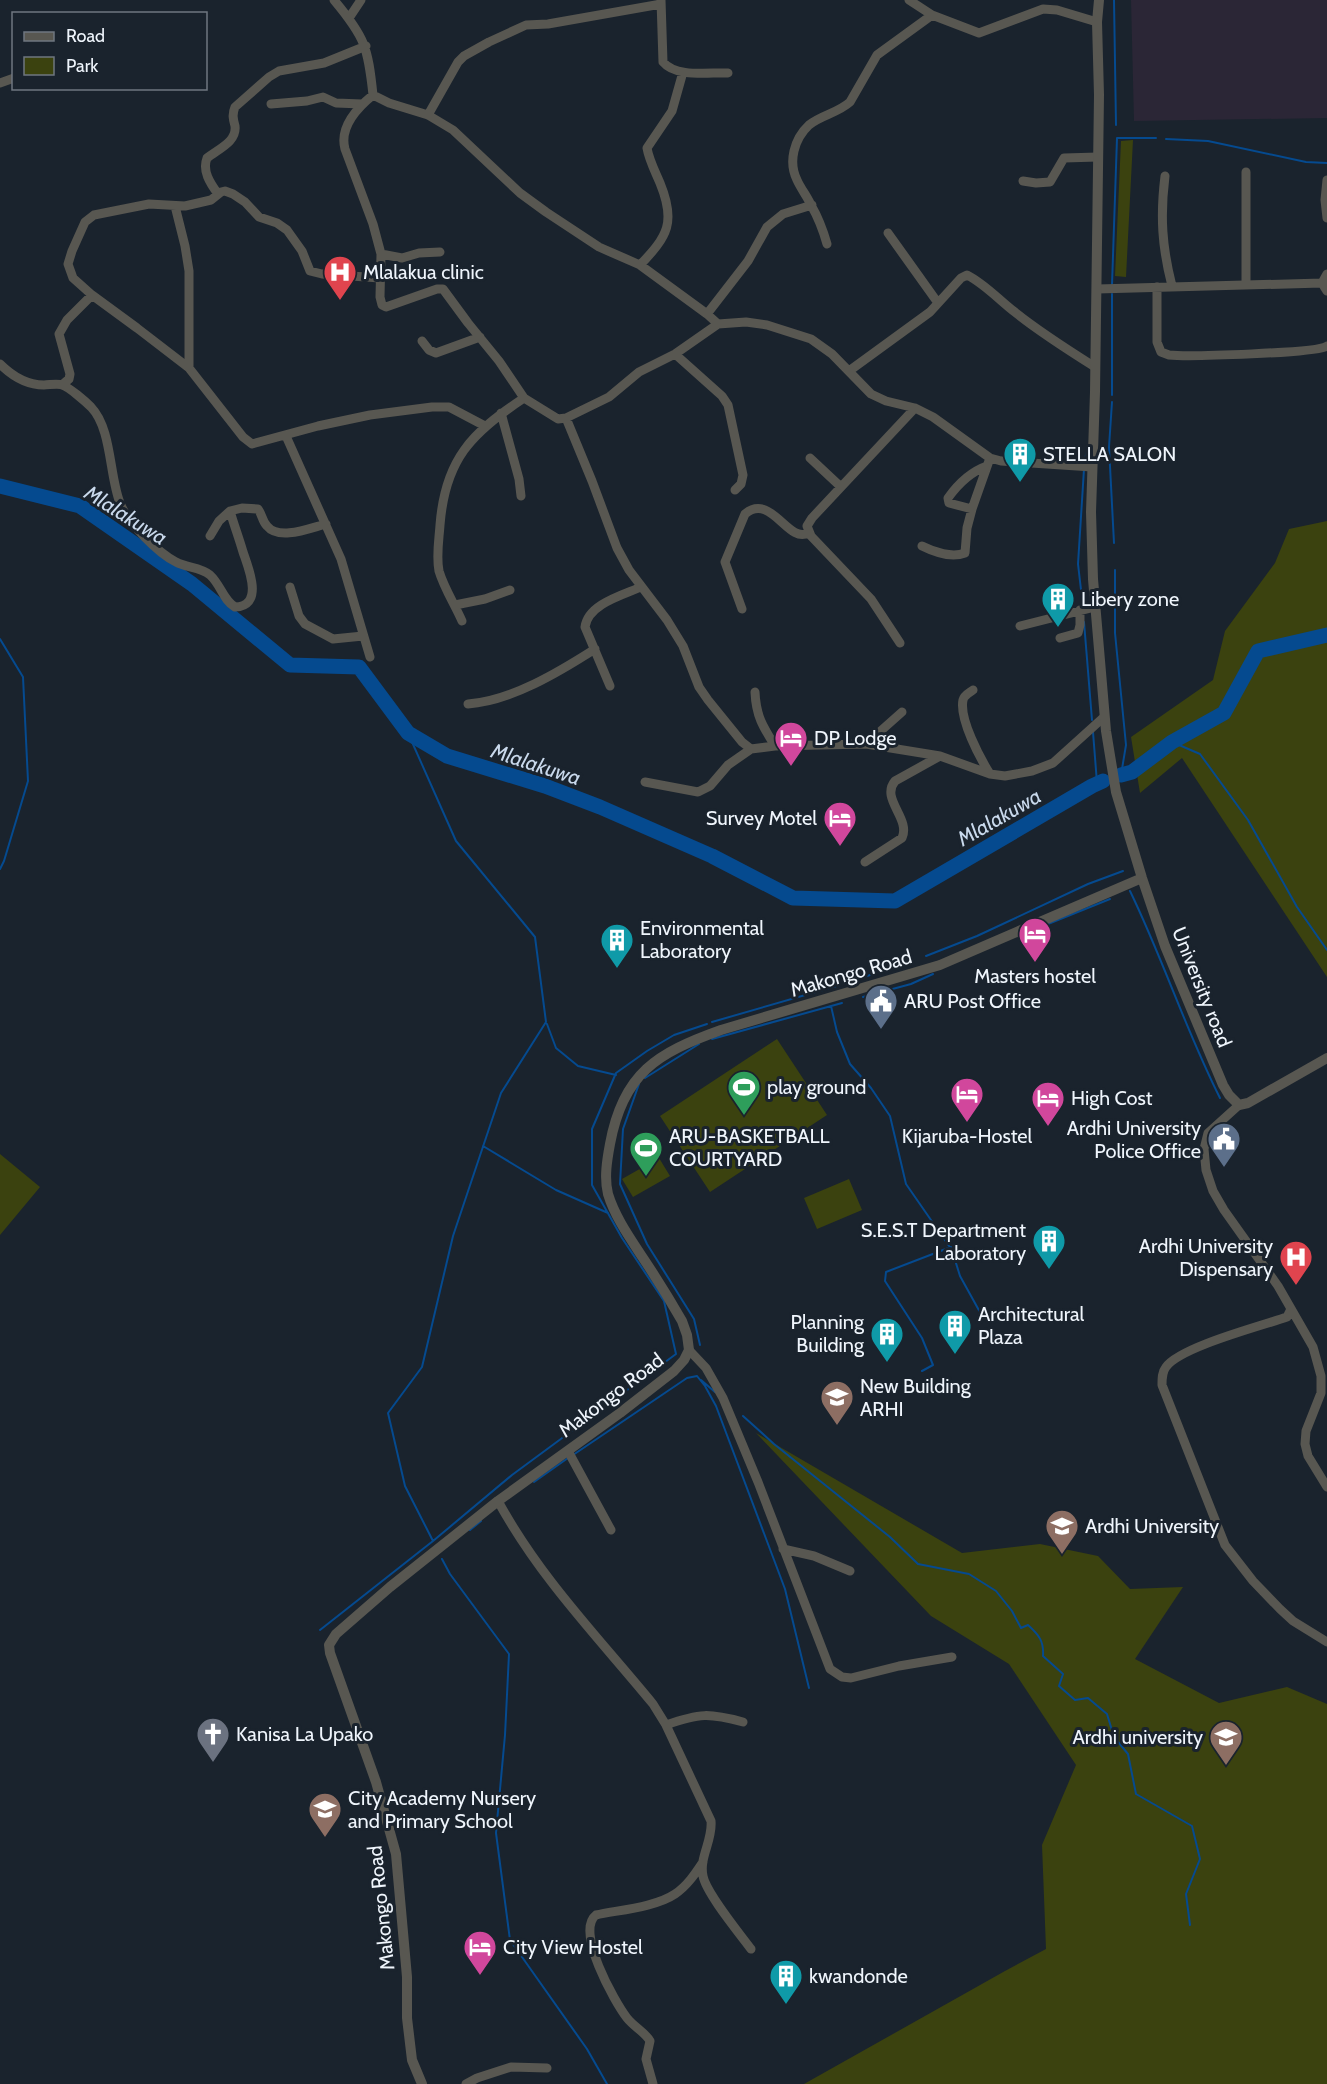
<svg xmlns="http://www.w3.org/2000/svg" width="1327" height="2084" viewBox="0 0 1327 2084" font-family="Cabin,sans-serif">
  <rect width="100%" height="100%" fill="#1a232d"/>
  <path fill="#2b2636" d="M 1131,0 L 1327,0 L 1327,118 L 1134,121 Z"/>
  <path fill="#3b420f" d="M 1133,140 L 1126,277 L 1115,276 L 1121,141 Z
    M 1327,521 L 1327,977 L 1182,758 L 1140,793 L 1131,737 L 1213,680 L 1225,631 L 1275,563 L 1289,529 Z
    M 777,1039 L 827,1115 L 710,1192 L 660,1116 Z
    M 0,1154 L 40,1187 L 0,1235 Z
    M 659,1158 L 670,1176 L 633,1197 L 622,1179 Z
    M 849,1179 L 862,1210 L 817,1229 L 804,1198 Z
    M 756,1433 L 962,1553 L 1040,1544 L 1098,1556 L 1130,1589 L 1183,1587 L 1135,1659 L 1219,1703 L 1287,1687 L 1327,1704 L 1327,2084 L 804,2084 L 1005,1971 L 1046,1949 L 1042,1845 L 1076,1765 L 1009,1664 L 931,1616 Z"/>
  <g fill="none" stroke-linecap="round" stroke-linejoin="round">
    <path stroke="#054a8f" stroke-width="2" d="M 1114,0 L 1116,125
      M 1166,139 L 1208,141 L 1306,162 L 1327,163
      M 1112,285 L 1117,138 L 1156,138
      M 1112,395 L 1112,294
      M 1112,402 L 1109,447 L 1114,543
      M 1085,459 L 1088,447
      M 1115,570 L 1115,633 L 1126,745 L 1121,775
      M 1083,607 L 1078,564 L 1084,469
      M 1084,622 L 1092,720
      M 0,639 L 23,677 L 28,781 L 4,861 L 0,869
      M 1093,732 L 1097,783
      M 408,733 L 456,841 L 535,937 L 546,1022 L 501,1093 L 453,1236 L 422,1367 L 388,1413 L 405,1486 L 433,1541
      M 1172,742 L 1200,754 L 1248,820 L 1297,907 L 1327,950
      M 1130,891 C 1163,959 1186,1031 1220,1098
      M 1038,928 L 1110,899
      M 926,956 L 977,936 L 1088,884 L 1123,871
      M 850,982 L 913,960
      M 863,997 L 911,984 L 933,974
      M 831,1006 L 837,1032 L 850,1064 L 871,1088 L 890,1116 L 906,1184 L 949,1246
      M 712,1022 L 840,985
      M 547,1024 L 556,1048 L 578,1066 L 616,1075
      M 712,1039 L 842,1003
      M 645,1078 L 699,1044
      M 639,1084 L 623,1129 L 620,1184 L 647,1244 L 694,1319 L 700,1345
      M 483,1146 L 556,1190 L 608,1213
      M 922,1371 L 933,1365 L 922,1338 L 885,1281 L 886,1272 L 951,1247 L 960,1276 L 981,1314
      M 697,1376 L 705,1386 L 716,1406 L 785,1589 L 809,1688
      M 701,1380 L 715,1392
      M 743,1416 L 774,1444 L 890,1537 L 918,1564 L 969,1574 L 996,1591 L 1012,1611 L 1021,1628 L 1028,1625 C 1039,1635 1044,1641 1043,1656 L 1063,1674 L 1059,1686 L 1075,1700 L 1088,1698 L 1107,1714 L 1114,1737 L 1128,1754 L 1136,1794 L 1192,1826 L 1200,1859 L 1186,1894 L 1190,1925
      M 573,1455 L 687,1378 L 697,1376
      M 534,1482 L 568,1458
      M 470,1530 L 481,1521
      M 442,1559 L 450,1574 L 509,1654 L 505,1735 L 496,1833 L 510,1940 L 587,2049 L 607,2084
      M 320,1630 L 433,1541 L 512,1475 L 676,1354 L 664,1301 L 622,1238 L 592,1185 L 592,1129 L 616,1073 L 647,1051 L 674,1035 L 707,1024"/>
    <path stroke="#054a8f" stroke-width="15" d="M 0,486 L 80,506 L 192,584 L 290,665 L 359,667 L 408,733 L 447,756 L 545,786 L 600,807 L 712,856 L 793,898 L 895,901 L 1092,786 L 1103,781
      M 1121,775 L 1132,772 L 1172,742 L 1224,713 L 1258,651 L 1327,635"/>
    <path stroke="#585751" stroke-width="9" d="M 334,0 C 365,37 368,47 373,95
      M 661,0 L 663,62 C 676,78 710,72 728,73
      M 909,0 L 932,15 L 979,33 L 1043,9 L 1057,10 L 1097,22
      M 349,18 L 361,0
      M 0,83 L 14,78
      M 271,104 L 307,101 L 323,97 L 336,103 L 362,104
      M 428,115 L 458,62 L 464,56 L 489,42 L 526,25 L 548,24 L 661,4
      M 1246,172 L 1246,284
      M 1165,176 C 1160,216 1162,247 1172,286
      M 1327,180 L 1325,200 L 1327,218
      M 1023,181 L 1036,183 L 1050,182 L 1064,158 L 1098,157
      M 218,194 C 210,183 202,171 207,158 C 218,149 237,142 235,126 C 233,119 232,114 235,107 L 269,77 L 279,71 L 324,63 L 366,46
      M 175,206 L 185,246 L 189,271 L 189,368
      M 888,233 L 938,303
      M 827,244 C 823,230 818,217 811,205 C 807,196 801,189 797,180 C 788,162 794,139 809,125 C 821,115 838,113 850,102 L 877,55 L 932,15
      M 381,254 L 402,258 L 419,253 L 440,252
      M 640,265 C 668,236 676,222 660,183 C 655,171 649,160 647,148 L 672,111 L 683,72
      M 1327,274 L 1322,283 L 1327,291
      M 380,278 L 322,274 L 310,271 L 302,251 L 287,230 L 277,223 L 259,217 L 245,202 L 233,194 L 225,191 L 221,192 L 211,200 L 185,206 L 149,204 L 94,215 L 85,222 L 72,251 L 68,264 L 73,278 L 92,295 L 137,328 L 189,368 L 243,437 L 252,444 L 318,426 L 370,415 L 432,407 L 449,407 L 485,426
      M 1157,287 L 1157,342 L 1161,352 L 1169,355 C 1188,357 1318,353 1327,346
      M 1097,289 L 1322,283
      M 707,314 L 748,261 L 767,227 L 783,214 L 812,205
      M 718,324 L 707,314 L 640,265 L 599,247 L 546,212 L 520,193 L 453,130 L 428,115 L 389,103 L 373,95 C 357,108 339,127 345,149 L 373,224 L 381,254 L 380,297 L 382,305 L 386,307 L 437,289 L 443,289 L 468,323 L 499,361 L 524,398 L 558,419 L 566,418 L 609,397 L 639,372 L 675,354 L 718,324 L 746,322 L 767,325 L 811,339 L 832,354 L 871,394 L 886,401 L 915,408 L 933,417 L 990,458 L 1001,461 L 1092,467
      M 422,341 L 429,350 L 436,353 L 480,337
      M 675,354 L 722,396 L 728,405 L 743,475 L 741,484 L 735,490
      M 0,364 C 12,376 26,385 44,385 C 49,385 58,383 62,385 C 69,387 86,402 91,407 C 112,429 109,475 120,503 C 127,522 158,553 176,562 C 187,568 200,567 210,575 C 221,585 223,600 235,607 C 265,606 248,567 243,552 C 239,538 234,525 230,511 L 242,508 L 258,509 C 262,514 262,521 267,526 C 279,541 310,528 326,524
      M 849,371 L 930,312 L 961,278 L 967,275 C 985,284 1000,301 1016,313 C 1041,333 1068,350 1095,367
      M 62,385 L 69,379 L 70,374 L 59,334 L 67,320 L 92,295
      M 501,413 L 519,479 L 521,496
      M 566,418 L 592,481 L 617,548 L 629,570 L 667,620 L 683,646 L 699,687 L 708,700 L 742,742 L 751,749 L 775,746 L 866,744 L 940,756 L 990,774 L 1005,776 L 1032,771 L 1053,763 L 1104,717
      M 286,436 L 341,559 L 370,657
      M 810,458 L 841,487
      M 972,509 L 949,503 L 948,498 C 958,484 970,472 987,466
      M 210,536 L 219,521 L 230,511
      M 922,546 C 934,552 952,558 965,553 L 967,528 L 972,509 L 990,458
      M 290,587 L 299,616 L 305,624 L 333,639 L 363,636
      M 455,605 L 485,599 L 510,590
      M 742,609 L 725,562 L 745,514 C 771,492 788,544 808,533
      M 462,621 C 455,605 444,588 439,571 C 436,556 439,540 440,525 C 445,460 471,433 524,398
      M 1020,626 L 1095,607
      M 1060,638 L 1078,633 L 1080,625 L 1080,610
      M 900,643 L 871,599 L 811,536 L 807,526 L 812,518 L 915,408
      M 610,686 L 585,627 C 588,604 623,595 641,587
      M 973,690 C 969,693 964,695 963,700 C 959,719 980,758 990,774
      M 755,692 C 756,716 763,727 775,746
      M 468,704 C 511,701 559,672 595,649
      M 866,744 L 902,712
      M 645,782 L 698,792 L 710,786 L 728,765 L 751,749
      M 865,862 L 902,838 C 911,818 880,799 895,781 L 940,756
      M 1239,1105 L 1208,1133 L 1204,1149 L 1206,1170 L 1213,1191 L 1224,1210 L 1278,1286 L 1313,1347 L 1321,1376 L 1321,1393 L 1306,1431 L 1305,1444 L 1308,1456 L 1327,1487
      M 1290,1311 L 1287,1317 C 1261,1326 1180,1347 1166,1367 C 1162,1372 1162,1378 1162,1385 L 1225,1545 L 1253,1581 L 1280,1609 L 1293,1621 L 1327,1642
      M 689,1350 L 706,1368 L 723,1398 L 758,1482 L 830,1669 L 842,1677 L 851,1678 L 899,1666 L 952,1657
      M 568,1451 L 611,1530
      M 498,1501 C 540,1578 598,1637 653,1704 L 666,1725 L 711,1821 C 713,1840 699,1857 703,1876 C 706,1893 740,1934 751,1949
      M 783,1549 L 814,1556 L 850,1571
      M 666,1725 C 700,1713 709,1713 743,1722
      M 466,2084 L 477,2078 L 511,2067 L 547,2068
      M 653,2084 L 646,2059 L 650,2041 C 645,2032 634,2027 627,2018 C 614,2001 575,1931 596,1915 C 619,1910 656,1907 675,1894 C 687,1886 695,1874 703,1862"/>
    <path stroke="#585751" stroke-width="10" d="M 1099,0 L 1097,22 L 1099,95 L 1095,392 L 1091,512 L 1093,579 L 1106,731 L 1116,792 L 1142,878 L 1165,946 L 1223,1085 L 1229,1095 L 1239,1105 L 1248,1103 L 1327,1058
      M 422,2084 L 412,2060 L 407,2018 L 407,1977 L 396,1854 L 376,1782 L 330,1653 L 329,1645 L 336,1634 L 390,1587 L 498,1501 L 620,1413 L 674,1371 L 684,1360 L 689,1350 L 687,1335 L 682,1321 C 670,1300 657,1279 643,1258 C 630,1238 615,1217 608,1194 C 604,1178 607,1160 610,1144 C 623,1073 657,1053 721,1030 L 940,965 L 1142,878"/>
  </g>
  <defs>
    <symbol id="hospital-pin" viewBox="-11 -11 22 30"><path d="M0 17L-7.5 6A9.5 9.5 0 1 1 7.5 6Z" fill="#e0444e" stroke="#1a232d"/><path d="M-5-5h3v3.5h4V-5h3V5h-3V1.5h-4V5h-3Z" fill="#fff"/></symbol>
    <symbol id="building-pin" viewBox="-11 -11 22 30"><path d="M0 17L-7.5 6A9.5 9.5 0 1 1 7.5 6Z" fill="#0f9aa8" stroke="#1a232d"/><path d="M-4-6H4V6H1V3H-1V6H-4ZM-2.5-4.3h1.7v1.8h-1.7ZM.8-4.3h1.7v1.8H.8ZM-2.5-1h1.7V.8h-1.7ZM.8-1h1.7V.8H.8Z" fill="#fff"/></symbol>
    <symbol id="hotel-pin" viewBox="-11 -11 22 30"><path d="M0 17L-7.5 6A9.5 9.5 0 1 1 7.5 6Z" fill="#d1479c" stroke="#1a232d"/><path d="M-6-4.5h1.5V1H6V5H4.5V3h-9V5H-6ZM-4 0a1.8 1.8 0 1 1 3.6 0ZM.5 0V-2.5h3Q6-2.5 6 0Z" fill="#fff"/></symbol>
    <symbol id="civic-pin" viewBox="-11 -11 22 30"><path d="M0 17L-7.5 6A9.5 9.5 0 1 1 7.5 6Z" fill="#5c6f8a" stroke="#1a232d"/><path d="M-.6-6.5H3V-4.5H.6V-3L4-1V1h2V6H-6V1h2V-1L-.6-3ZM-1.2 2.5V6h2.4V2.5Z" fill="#fff"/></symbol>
    <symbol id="stadium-pin" viewBox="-11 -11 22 30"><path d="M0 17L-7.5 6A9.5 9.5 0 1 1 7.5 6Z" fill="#2e9e5b" stroke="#1a232d"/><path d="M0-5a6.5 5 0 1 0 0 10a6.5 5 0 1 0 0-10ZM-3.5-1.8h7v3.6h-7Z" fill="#fff"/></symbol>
    <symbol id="school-pin" viewBox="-11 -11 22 30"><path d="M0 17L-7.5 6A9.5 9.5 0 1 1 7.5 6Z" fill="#8d6e63" stroke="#1a232d"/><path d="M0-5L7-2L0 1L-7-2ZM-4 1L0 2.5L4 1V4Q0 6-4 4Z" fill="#fff"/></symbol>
    <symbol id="university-pin" viewBox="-11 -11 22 30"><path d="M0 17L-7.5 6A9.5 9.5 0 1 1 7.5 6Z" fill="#8d6e63" stroke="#1a232d"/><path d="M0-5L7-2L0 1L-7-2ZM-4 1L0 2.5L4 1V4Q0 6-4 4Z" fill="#fff"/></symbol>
    <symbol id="church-pin" viewBox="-11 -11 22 30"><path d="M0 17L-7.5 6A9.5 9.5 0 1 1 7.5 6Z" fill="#6b7280" stroke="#1a232d"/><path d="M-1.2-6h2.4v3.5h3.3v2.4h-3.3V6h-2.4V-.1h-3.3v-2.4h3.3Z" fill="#fff"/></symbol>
  </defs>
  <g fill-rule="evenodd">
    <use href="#hospital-pin" x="321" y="253" width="38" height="52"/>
    <use href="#building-pin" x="1001" y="435" width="38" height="52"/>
    <use href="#building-pin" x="1039" y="580" width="38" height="52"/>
    <use href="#hotel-pin" x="772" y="719" width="38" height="52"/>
    <use href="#hotel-pin" x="821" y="799" width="38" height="52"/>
    <use href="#hotel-pin" x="1016" y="915" width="38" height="52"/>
    <use href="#building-pin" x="598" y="921" width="38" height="52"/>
    <use href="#civic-pin" x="862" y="982" width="38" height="52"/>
    <use href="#stadium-pin" x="725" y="1068" width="38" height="52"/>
    <use href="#hotel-pin" x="948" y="1075" width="38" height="52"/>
    <use href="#hotel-pin" x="1029" y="1079" width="38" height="52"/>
    <use href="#civic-pin" x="1205" y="1120" width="38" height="52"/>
    <use href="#stadium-pin" x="627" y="1129" width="38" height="52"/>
    <use href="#building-pin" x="1030" y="1222" width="38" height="52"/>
    <use href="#hospital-pin" x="1277" y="1238" width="38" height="52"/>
    <use href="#building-pin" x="936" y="1307" width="38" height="52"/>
    <use href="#building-pin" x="868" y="1315" width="38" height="52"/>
    <use href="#school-pin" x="818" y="1378" width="38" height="52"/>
    <use href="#university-pin" x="1043" y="1507" width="38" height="52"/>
    <use href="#church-pin" x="194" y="1715" width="38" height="52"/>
    <use href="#school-pin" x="1207" y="1718" width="38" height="52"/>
    <use href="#school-pin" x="306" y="1790" width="38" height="52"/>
    <use href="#hotel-pin" x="461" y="1928" width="38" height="52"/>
    <use href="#building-pin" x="767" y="1957" width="38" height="52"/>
  </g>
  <g text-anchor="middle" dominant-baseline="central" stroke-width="6" stroke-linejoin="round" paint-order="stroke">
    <g font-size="20" fill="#eff5fc" stroke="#1a232d" text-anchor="start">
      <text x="363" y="272">Mlalakua clinic</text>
      <text x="1043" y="454">STELLA SALON</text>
      <text x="1081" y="599">Libery zone</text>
      <text x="814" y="738">DP Lodge</text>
      <text x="817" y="818" text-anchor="end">Survey Motel</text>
      <text x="640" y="928">Environmental<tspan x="640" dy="23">Laboratory</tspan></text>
      <text x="1035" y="976" text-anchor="middle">Masters hostel</text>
      <text x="904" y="1001">ARU Post Office</text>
      <text x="767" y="1087">play ground</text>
      <text x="1071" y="1098">High Cost</text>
      <text x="1201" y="1128" text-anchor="end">Ardhi University<tspan x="1201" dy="23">Police Office</tspan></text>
      <text x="669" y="1136">ARU-BASKETBALL<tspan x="669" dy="23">COURTYARD</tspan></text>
      <text x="967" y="1136" text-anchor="middle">Kijaruba-Hostel</text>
      <text x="1026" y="1230" text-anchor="end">S.E.S.T Department<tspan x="1026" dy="23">Laboratory</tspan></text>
      <text x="1273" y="1246" text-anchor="end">Ardhi University<tspan x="1273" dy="23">Dispensary</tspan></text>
      <text x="978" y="1314">Architectural<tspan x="978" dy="23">Plaza</tspan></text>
      <text x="864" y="1322" text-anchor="end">Planning<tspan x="864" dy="23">Building</tspan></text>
      <text x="860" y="1386">New Building<tspan x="860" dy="23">ARHI</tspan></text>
      <text x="1085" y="1526">Ardhi University</text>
      <text x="236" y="1734">Kanisa La Upako</text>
      <text x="1203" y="1737" text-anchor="end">Ardhi university</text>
      <text x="348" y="1798">City Academy Nursery<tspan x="348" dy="23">and Primary School</tspan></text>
      <text x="503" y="1947">City View Hostel</text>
      <text x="809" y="1976">kwandonde</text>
    </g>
    <g font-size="20" fill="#eff5fc" stroke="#1a232d">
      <text transform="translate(851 973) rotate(-16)">Makongo Road</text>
      <text transform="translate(1202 987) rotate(68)">University road</text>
      <text transform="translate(611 1395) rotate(-37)">Makongo Road</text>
      <text transform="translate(381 1908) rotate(-96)">Makongo Road</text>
    </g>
    <g font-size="21" font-style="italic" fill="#c9d9ec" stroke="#1a232d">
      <text transform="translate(126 515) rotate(32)">Mlalakuwa</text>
      <text transform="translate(536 764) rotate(18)">Mlalakuwa</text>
      <text transform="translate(999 817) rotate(-30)">Mlalakuwa</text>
    </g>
  </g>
  <rect x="12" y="12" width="195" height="78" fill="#1a232d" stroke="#6f7780" stroke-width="1.5"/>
  <rect x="24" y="32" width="30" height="9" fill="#585751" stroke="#6f7780" stroke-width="1.5"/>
  <text x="66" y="42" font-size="18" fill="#eff5fc">Road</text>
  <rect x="24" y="57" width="30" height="18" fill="#3b420f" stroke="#6f7780" stroke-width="1.5"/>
  <text x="66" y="72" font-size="18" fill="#eff5fc">Park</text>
</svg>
